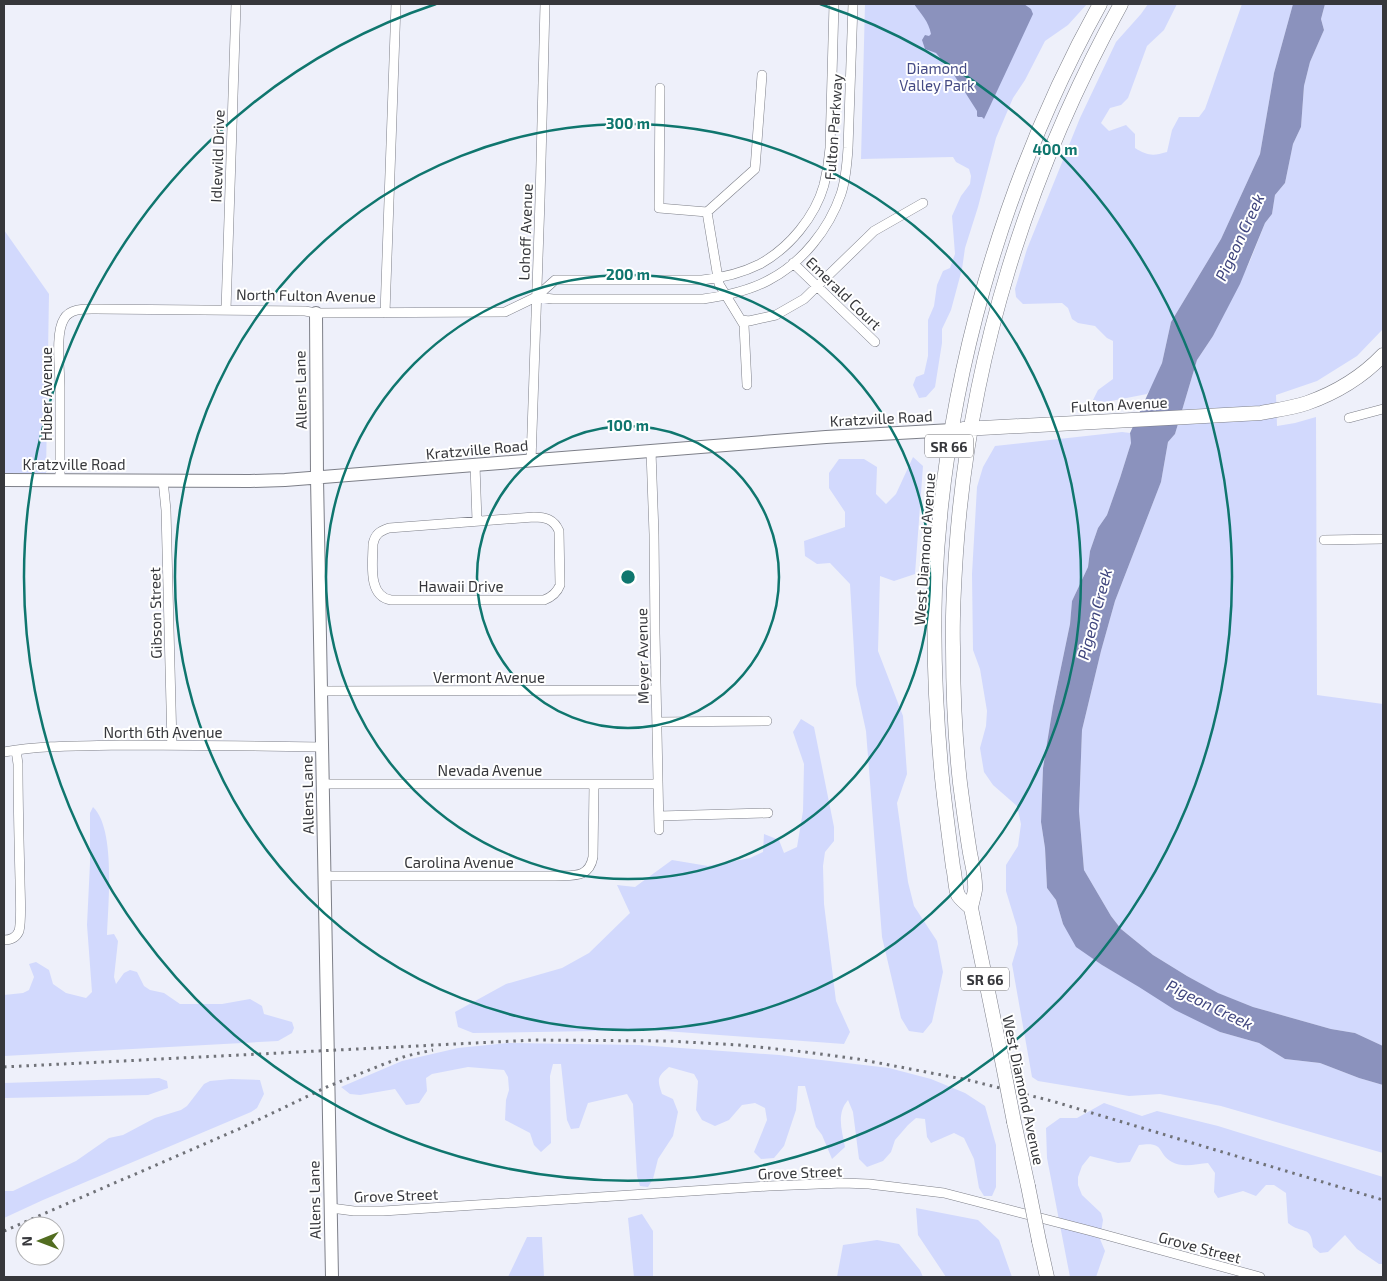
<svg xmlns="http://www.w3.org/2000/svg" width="1387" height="1281" viewBox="0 0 1387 1281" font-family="'Exo 2',sans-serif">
  <rect width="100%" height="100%" fill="#eef0fa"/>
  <path fill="#d2d9fd" d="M 865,4 L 1087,4 L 1068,25 L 1045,41 L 1025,80 L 1013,98 L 996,138 L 978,207 L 965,248 L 962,269 L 951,310 L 942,329 L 942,343 L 935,387 L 926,397 L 919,398 L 913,385 L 916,377 L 924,374 L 928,356 L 928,320 L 934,306 L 937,285 L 943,271 L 950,268 L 955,254 L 952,216 L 961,196 L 970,184 L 971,176 L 969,169 L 956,162 L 953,157 L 861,159 Z
    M 1148,4 L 1177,4 L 1164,30 L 1147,46 L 1128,98 L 1121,105 L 1110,108 L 1101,123 L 1109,131 L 1126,125 L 1135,134 L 1135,148 C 1148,156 1153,156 1167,152 L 1172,130 L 1179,117 L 1199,117 L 1205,109 L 1242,4 L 1293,4 L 1274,73 L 1260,154 L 1221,239 L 1171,322 L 1162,363 L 1152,387 L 1147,394 L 1106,402 L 1093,400 L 1098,390 L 1113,379 L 1113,341 L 1107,338 L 1095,326 L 1078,323 L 1072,319 L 1068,308 L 1062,303 L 1023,304 L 1016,297 L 1015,289 L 1027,249 L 1080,118 L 1116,42 L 1141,14 Z
    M 1325,4 L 1383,4 L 1383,329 L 1357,356 L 1317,381 L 1276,395 L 1277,426 L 1295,423 L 1316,417 L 1317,695 L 1383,704 L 1383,1046 L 1355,1033 L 1331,1029 L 1253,1007 L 1217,993 L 1187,976 L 1153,955 L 1121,929 L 1111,916 L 1084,870 L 1079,811 L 1082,730 L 1101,651 L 1115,601 L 1161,482 L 1168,442 L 1175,434 L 1197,360 L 1213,336 L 1250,261 L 1265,223 L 1272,214 L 1275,195 L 1285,183 L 1293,144 L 1301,127 L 1304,86 L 1310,62 L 1324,30 L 1321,19 Z
    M 4,230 L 49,294 L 46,473 L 4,473 Z
    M 1122,432 L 1130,433 L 1131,443 L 1120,478 L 1107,515 L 1098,528 L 1090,551 L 1088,567 L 1072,601 L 1070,624 L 1053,706 L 1043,768 L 1041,822 L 1045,848 L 1047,888 L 1056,900 L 1063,924 L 1102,965 L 1220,1032 L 1259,1043 L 1285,1059 L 1320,1063 L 1359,1078 L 1383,1085 L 1383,1153 L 1221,1106 L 1160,1094 L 1129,1096 L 1038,1081 L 1032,1077 L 1012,964 L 1018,944 L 1017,927 L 1006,891 L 1006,865 L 1018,846 L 1021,824 L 1017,806 L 993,785 L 984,772 L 980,748 L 986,726 L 987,711 L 980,669 L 973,650 L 972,574 L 977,487 L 983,467 L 995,446 Z
    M 913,457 L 923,466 L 915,574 L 894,581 L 880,576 L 878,651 L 903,716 L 907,774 L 897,803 L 908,882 L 914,906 L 937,941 L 943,972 L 932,1022 L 923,1033 L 909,1031 L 901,1018 L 882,937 L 866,731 L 856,685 L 850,584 L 830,563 L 817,564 L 805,556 L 804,541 L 845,527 L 845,512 L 829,488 L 829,473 L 839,459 L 864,459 L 877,467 L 876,494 L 886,504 L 896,494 Z
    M 801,719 L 814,727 L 834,827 L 834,841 L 825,852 L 823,866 L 824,904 L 836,1001 L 850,1032 L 844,1044 L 651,1030 L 473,1033 L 458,1027 L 455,1012 L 506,984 L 562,968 L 589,953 L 630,913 L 617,885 L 635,887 L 672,860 L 708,866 L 750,858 L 763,852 L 764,834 L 779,840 L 784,853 L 797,847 L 803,811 L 804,764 L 793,732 Z
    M 93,807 C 116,829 108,904 107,935 L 114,934 L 118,941 L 114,977 L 116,984 L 124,973 L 130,970 L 137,972 L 144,986 L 150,990 L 164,993 L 180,1004 L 222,1004 L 250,999 L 262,1006 L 264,1014 L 292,1022 L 294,1028 L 292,1033 L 278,1041 L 4,1056 L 4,995 L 23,993 L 29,990 L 34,977 L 29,964 L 36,962 L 49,970 L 53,984 L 66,993 L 86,998 L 92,992 L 87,925 L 90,863 L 90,813 Z
    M 508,1043 L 639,1045 L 779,1055 L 889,1068 L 931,1079 L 965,1093 L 985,1106 L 996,1145 L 996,1187 L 992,1196 L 984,1196 L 979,1188 L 974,1159 L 964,1138 L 954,1133 L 931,1143 L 927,1137 L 925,1119 L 916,1118 L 908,1125 L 895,1140 L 891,1152 L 883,1161 L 867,1167 L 859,1159 L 853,1112 L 848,1100 C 836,1114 842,1130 845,1147 L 832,1159 L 822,1135 L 816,1127 L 805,1086 L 798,1086 L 796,1110 L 784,1146 L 774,1158 L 761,1159 L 754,1152 L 767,1120 L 765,1108 L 755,1103 L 742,1105 L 729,1120 L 715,1126 L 702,1120 L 696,1110 L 698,1081 L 694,1074 L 669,1067 C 657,1077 657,1079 662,1094 L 673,1099 L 678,1112 L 673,1136 L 658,1159 L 653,1179 L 648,1187 L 640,1186 L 637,1176 L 633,1104 L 627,1094 L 588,1103 L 579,1128 L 571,1129 L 567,1120 L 561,1064 L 553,1064 L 550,1076 L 551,1143 L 541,1152 L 534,1145 L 530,1133 L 505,1120 L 506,1100 L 509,1090 L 508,1077 L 504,1070 L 468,1067 L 432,1074 L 426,1078 L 427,1091 L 419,1103 L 406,1105 L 395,1089 L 360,1095 L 350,1094 L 341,1087 L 402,1061 L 458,1048 Z
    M 159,1078 L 167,1081 L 168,1088 L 148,1095 L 4,1098 L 4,1083 Z
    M 231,1079 L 260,1080 L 264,1094 L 257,1108 L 251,1112 L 43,1200 L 4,1218 L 4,1191 L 13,1191 L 76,1161 L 109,1138 L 123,1135 L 155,1118 L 181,1110 L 187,1106 L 204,1084 L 210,1081 Z
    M 1104,1103 L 1142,1116 L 1157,1111 L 1218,1126 L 1383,1177 L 1383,1264 L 1379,1264 L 1357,1249 L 1345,1235 L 1328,1252 L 1320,1253 L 1313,1247 C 1311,1224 1302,1235 1288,1223 L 1286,1193 L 1274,1185 L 1266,1185 L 1256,1196 L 1243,1191 L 1218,1198 L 1214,1192 L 1215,1173 L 1208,1163 C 1197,1164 1182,1168 1172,1162 C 1156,1153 1166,1141 1139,1145 L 1130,1162 L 1118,1163 L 1090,1156 L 1082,1166 L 1078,1177 L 1078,1185 L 1082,1195 L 1101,1213 L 1103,1220 L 1100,1239 L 1105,1251 L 1096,1277 L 1070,1277 L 1047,1158 L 1046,1128 L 1060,1118 L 1077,1118 Z
    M 916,1208 L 978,1220 L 999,1240 L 1012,1277 L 946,1277 L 918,1235 Z
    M 642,1214 L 653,1231 L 653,1277 L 634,1277 L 628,1218 Z
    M 527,1237 L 542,1237 L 544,1277 L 508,1277 Z
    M 877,1240 L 899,1244 L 920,1270 L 923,1277 L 837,1277 L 843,1245 Z"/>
  <path fill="#8b92bd" d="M 914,4 L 1024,4 L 1031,9 L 1033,14 L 984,119 L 982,117 L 978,117 L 977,116 L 977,111 L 954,75 L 936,53 L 925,49 L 922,40 L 925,35 L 929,36 L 931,34 C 929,22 921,14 914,4 Z
    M 1293,4 L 1325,4 L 1321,19 L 1324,30 L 1310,62 L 1304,86 L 1301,127 L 1293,144 L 1285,183 L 1275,195 L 1272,214 L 1265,223 L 1240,284 L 1213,336 L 1197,360 L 1175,434 L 1168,442 L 1161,482 L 1115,601 L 1101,651 L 1082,730 L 1079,811 L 1084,870 L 1111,916 L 1121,929 L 1153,955 L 1187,976 L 1218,993 L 1253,1007 L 1331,1029 L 1355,1033 L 1383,1046 L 1383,1085 L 1359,1078 L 1320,1063 L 1285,1059 L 1259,1043 L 1220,1032 L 1175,1010 L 1139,987 L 1102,965 L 1076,947 L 1063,924 L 1056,900 L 1047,888 L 1045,848 L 1041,822 L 1043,768 L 1053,706 L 1070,624 L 1072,601 L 1088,567 L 1090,551 L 1098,528 L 1107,515 L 1120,478 L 1131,443 L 1130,433 L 1162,363 L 1171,322 L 1221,239 L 1260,154 L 1274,73 Z"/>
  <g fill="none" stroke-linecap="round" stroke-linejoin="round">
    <defs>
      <path id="street" d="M 660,88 L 659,208 L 707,212
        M 707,212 L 719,284 L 744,325 L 747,385
        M 707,212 L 755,169 L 762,75
        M 793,263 L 875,342
        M 536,297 L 553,299 L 703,299 C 725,296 749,291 769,280 C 802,263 829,229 841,194 C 846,179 847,164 848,148 L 853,4
        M 226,310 L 236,4
        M 385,313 L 396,4
        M 742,320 L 749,321 L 776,315 L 804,299 L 874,231 L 923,203
        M 1349,418 L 1383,409
        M 651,451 L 654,534 L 655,633 L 659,830
        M 531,461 L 540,200 L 545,4
        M 475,465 L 477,521
        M 60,480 C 60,449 60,418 60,387 C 60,370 55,333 64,319 C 70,308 85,309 96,309 L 305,311 L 316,313 L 505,312 L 536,297 L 555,280 L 702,280 C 721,278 742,273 760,264 C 789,248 815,217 824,185 C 827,173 829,161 830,148 L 834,4
        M 163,480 L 166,510 L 172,745
        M 534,517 C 545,517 554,519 559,531 L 560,585 C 557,593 552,597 544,600 L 391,600 C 367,596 373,562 373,544 C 375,534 380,531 389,528 Z
        M 1324,540 L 1383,539
        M 322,691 L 656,690
        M 657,722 L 767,721
        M 4,752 C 43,745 82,746 121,745 C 189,745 256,746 323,747
        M 323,784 L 657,784
        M 659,816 L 768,813
        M 325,876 L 555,876 C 572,875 589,879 593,857 L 594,784
        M 4,940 C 11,940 16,938 19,931 C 22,920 20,893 20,880 C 19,842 18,803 18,764 L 16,750
        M 331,1208 L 354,1211 L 383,1211 L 769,1186 L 843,1183 L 869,1184 L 944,1193 L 1091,1231 L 1260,1277"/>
      <path id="secondary" d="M 316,313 L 317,478 L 332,1277
        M 4,480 L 250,481 L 285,480 L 826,437 L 952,430"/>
      <path id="primary" d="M 963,429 L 1261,413 C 1276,410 1292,408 1307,403 C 1335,393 1363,376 1383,355
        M 971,908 C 967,904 960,899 958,895 C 955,888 955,874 953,867 C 949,837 945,807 942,778 C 936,715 933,652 935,589 C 943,387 1002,181 1100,4
        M 1000,1050 L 971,908 C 972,902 974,896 975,890 C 976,878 972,864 970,853 C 966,829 963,806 960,783 C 955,738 953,692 953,647 C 952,615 954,584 956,553 C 969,360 1028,172 1121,4
        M 1014,1122 L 1028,1186
        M 1039,1241 L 1047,1277"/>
    </defs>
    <use href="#street" stroke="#7d7f88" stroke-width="10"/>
    <use href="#secondary" stroke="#7d7f88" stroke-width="14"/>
    <use href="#primary" stroke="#7d7f88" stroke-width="15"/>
    <use href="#street" stroke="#fff" stroke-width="9"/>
    <use href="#secondary" stroke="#fff" stroke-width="12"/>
    <use href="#primary" stroke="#fff" stroke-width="14"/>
    <path stroke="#707278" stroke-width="3" stroke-dasharray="2.5 5" stroke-linecap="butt" d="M 4,1067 L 534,1040 L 668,1041 L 739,1045 L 805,1052 L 858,1059 L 968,1080 L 1052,1101 L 1383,1200
      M 4,1231 L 239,1129 L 329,1086 L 384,1064 L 406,1056 L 433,1050"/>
    <defs>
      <path id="primary-bridge" d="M 1000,1050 L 1014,1122
        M 1028,1186 L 1039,1241"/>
    </defs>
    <use href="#primary-bridge" stroke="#7d7f88" stroke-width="15" stroke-linecap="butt"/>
    <use href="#primary-bridge" stroke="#fff" stroke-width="14"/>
  </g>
  <g fill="none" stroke="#0f766e" stroke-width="2.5">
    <circle cx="628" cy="577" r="151"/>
    <circle cx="628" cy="577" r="302"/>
    <circle cx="628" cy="577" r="453"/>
    <path d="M820 4A604 604 0 1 1 436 4"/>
  </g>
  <g text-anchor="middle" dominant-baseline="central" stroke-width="4" stroke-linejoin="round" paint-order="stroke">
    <g fill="#fff" stroke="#727376" stroke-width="1">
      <rect x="925" y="434.5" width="48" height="23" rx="4"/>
      <rect x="961" y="967.5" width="48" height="23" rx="4"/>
    </g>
    <g font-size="14" font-weight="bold" fill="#36373b">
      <text x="949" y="446">SR 66</text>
      <text x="985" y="979">SR 66</text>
    </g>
    <g font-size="15" fill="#454b85" stroke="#fff">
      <text x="937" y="68">Diamond<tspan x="937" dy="17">Valley Park</tspan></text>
    </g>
    <g font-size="15" fill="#36373b" stroke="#fff">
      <text transform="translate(833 127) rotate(-86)">Fulton Parkway</text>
      <text transform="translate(217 156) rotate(-88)">Idlewild Drive</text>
      <text transform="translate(525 232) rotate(-88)">Lohoff Avenue</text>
      <text transform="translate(844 293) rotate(44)">Emerald Court</text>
      <text transform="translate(306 295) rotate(1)">North Fulton Avenue</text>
      <text transform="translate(300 390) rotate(-91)">Allens Lane</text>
      <text transform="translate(46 394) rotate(-90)">Huber Avenue</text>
      <text transform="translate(1119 404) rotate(-3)">Fulton Avenue</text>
      <text transform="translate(881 418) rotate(-3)">Kratzville Road</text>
      <text transform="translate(477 449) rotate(-5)">Kratzville Road</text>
      <text x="74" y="464">Kratzville Road</text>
      <text transform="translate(924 549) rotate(-86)">West Diamond Avenue</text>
      <text x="461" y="586">Hawaii Drive</text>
      <text transform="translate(155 613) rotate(-91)">Gibson Street</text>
      <text transform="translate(642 656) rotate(-91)">Meyer Avenue</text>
      <text x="489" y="677">Vermont Avenue</text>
      <text x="163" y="732">North 6th Avenue</text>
      <text x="490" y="770">Nevada Avenue</text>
      <text transform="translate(307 795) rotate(-91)">Allens Lane</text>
      <text x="459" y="862">Carolina Avenue</text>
      <text transform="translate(1024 1090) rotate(78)">West Diamond Avenue</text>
      <text transform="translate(800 1172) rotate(-2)">Grove Street</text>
      <text transform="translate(396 1195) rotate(-2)">Grove Street</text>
      <text transform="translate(314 1200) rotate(-91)">Allens Lane</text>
      <text transform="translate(1200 1247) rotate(15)">Grove Street</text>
    </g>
    <g font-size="16" font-style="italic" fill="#3f457e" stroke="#fff">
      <text transform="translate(1239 237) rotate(-65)">Pigeon Creek</text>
      <text transform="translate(1094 614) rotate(-75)">Pigeon Creek</text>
      <text transform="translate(1210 1004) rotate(26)">Pigeon Creek</text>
    </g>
  </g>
  <circle cx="628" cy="577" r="8" fill="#0f766e" stroke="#fff" stroke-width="2.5"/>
  <g font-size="15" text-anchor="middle" font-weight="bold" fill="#0f766e" stroke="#fff" stroke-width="4" stroke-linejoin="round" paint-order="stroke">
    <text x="628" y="129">300 m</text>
    <text x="1055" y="155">400 m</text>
    <text x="628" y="280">200 m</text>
    <text x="628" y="431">100 m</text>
  </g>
  <rect width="1387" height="1281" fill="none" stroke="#36373b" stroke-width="10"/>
  <g transform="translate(40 1241) rotate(269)"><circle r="24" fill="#ffffff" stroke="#afafb1"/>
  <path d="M0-4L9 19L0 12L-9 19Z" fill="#526d20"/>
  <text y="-8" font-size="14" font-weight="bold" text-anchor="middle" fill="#36373b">N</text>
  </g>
</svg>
